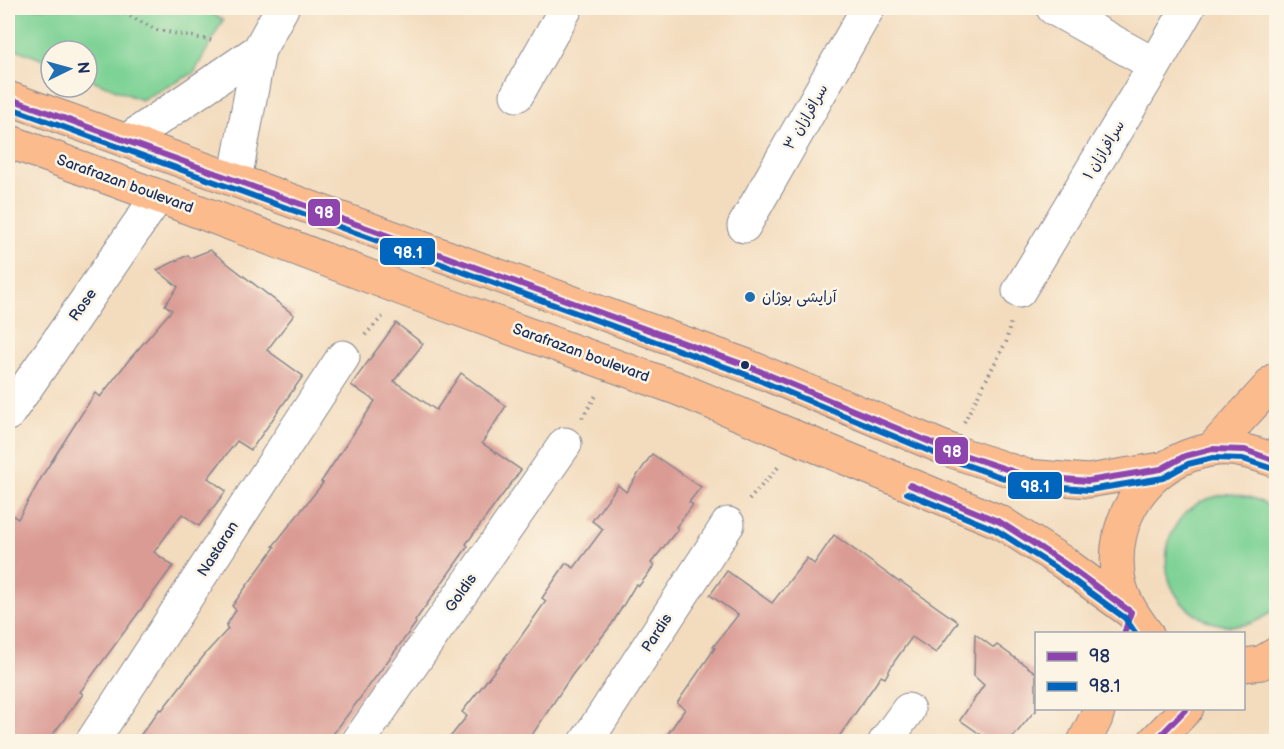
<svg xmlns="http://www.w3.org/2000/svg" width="1284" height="749" viewBox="0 0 1284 749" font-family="'Balsamiq Sans','Playpen Sans Arabic',sans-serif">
  <rect width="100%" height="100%" fill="#fcf5e5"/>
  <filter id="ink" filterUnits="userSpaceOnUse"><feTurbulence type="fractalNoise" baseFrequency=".0167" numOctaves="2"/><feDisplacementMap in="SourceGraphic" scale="12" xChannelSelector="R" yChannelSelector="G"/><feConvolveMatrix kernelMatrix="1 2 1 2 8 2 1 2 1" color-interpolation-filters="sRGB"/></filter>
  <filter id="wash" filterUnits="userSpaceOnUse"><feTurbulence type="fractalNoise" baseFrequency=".008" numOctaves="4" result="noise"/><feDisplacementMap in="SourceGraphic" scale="24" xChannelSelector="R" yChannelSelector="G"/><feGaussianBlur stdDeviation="1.35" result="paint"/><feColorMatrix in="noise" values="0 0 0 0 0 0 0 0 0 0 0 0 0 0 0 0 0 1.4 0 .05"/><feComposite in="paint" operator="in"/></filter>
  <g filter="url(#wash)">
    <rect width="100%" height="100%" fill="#f3dcbe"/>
    <path fill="#7dd295" stroke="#4c807a" stroke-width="1.5" d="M 8,8 L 203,8 L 223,20 L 194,73 L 141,100 L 87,78 L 87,51 L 51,51 L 51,63 L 8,46 Z
      M 1227,494 C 1246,495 1262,499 1276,512 L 1276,607 C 1270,613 1262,619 1254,622 C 1227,632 1192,620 1177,596 C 1157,567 1166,522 1197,504 C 1207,498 1216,496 1227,494 Z"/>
    <g id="blocks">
      <path fill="#da9b94" d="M 210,250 L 294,315 L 267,350 L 303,376 L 251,450 L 237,441 L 208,478 L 226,491 L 199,526 L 182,514 L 154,552 L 173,566 L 80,692 L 83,694 L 48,741 L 8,741 L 8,513 L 18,519 L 44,473 L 95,393 L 100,397 L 128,361 L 172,310 L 165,305 L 178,287 L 157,270 L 188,255 L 190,258 Z
        M 396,323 L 423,344 L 394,381 L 436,410 L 461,373 L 506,406 L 482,443 L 521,470 L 466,544 L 468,546 L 415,621 L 416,623 L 328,741 L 136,741 L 160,709 L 162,710 L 206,653 L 228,629 L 226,626 L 236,610 L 232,606 L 275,547 L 273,546 L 323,483 L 321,482 L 375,401 L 351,385 Z
        M 652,454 L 701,487 L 689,502 L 693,505 L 676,527 L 678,529 L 651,563 L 654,566 L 639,586 L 636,584 L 612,624 L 572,675 L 528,741 L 447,741 L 467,716 L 462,712 L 517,642 L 546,601 L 542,598 L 566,563 L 574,568 L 603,529 L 592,521 L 618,485 L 626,492 Z
        M 834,535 L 899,582 L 900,581 L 958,622 L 936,653 L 912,637 L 894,662 L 885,678 L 881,676 L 836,741 L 663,741 L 685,709 L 677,703 L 715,648 L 713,647 L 738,615 L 710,595 L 727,571 L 772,603 L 807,558 L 814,564 Z
        M 975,634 L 994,648 L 997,645 L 1036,673 L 1036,711 L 1032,714 L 1010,741 L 990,741 L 960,720 L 984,685 L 974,676 Z"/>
    </g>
  </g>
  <g filter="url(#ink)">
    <use href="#blocks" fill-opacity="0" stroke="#87868e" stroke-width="1.5"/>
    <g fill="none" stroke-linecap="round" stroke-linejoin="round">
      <defs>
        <path id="minor" d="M 1053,8 L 1155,65
          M 517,95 L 566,8
          M 126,141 L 259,50
          M 235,180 L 259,50 L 282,8
          M 744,226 L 868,8
          M 1019,291 L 1155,65 L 1188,8
          M 8,414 L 158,196
          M 92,742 L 343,357
          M 358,742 L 565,444
          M 586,742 L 728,524
          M 885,742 L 908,710"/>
        <path id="major" d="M 8,98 L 745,365 L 949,450 L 1027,476 L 1088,481 L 1161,469
          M 8,141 L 158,196 L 408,291 L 679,389 L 1000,522 L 1064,563 L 1131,612
          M 1212,449 L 1276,379
          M 1147,634 C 1135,618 1123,601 1119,581 C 1108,519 1147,461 1210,450 C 1233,446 1255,453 1276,461
          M 1244,665 L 1261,663 L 1276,654
          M 1084,742 L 1096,718 L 1099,708
          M 1154,742 L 1187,708"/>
      </defs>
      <use href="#minor" stroke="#87868e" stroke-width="35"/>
      <use href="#major" stroke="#87868e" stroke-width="35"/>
      <path stroke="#87868e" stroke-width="4" stroke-dasharray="1.5 4.5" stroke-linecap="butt" d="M 114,8 L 157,30 L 214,41
        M 365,335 L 384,315
        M 582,418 L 597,394
        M 964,422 L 1006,342 L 1011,321
        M 749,500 L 780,465
        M 1014,742 L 1014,741"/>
      <use href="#minor" stroke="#fff" stroke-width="33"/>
      <use href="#major" stroke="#fbbb8d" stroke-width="33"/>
      <defs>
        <path id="bus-1" d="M 8,98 L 745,365 L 949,450 L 1027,476 L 1088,481 L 1161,469 L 1185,456 L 1212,449 L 1245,450 L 1276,461
          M 910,485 L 1000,522 L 1064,563 L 1131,612 L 1124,634
          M 1154,742 L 1187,708"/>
        <path id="bus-2" d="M 8,107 L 742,373 L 946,458 L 1024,485 L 1089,490 L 1163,478 L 1188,464 L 1213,458 L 1243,459 L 1273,469
          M 907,493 L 996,530 L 1059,570 L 1125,618 L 1136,634"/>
      </defs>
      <use href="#bus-1" stroke="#fcf5e5" stroke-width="10"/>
      <use href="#bus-2" stroke="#fcf5e5" stroke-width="10"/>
      <use href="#bus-1" stroke="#8e44ad" stroke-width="6"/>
      <use href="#bus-2" stroke="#0065bd" stroke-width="6"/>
    </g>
  </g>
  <circle fill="#1f6fb2" stroke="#fcf5e5" stroke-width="2" cx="750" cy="297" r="6"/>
  <circle fill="#1b2f5e" stroke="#fcf5e5" stroke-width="2" cx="745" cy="365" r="5"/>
  <g text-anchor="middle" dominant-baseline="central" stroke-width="5" stroke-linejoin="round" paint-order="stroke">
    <g font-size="15" fill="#1b2f5e" stroke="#fcf5e5">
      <text transform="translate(806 117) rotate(-60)">سرافرازان ۳</text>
      <text transform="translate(1104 150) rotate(-59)">سرافرازان ۱</text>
      <text transform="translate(125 184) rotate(20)">Sarafrazan boulevard</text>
      <text transform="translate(83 305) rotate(-55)">Rose</text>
      <text transform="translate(581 353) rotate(20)">Sarafrazan boulevard</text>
      <text transform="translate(218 549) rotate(-57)">Nastaran</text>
      <text transform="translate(461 593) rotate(-55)">Goldis</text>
      <text transform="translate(657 633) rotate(-57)">Pardis</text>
    </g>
    <g font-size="15" fill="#1b2f5e" stroke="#fcf5e5" text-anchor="start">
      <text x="762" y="297">آرایشی بوژان</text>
    </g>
  </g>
  <g stroke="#fcf5e5" stroke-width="2">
    <rect x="307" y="198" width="34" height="29" rx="6" fill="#8e44ad"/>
    <rect x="379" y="237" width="57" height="29" rx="6" fill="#0065bd"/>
    <rect x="934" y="436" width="35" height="29" rx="6" fill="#8e44ad"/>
    <rect x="1007" y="471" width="56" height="29" rx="6" fill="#0065bd"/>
  </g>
  <g font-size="16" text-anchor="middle" font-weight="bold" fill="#fff">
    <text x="324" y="218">98</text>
    <text x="408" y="258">98.1</text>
    <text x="952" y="457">98</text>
    <text x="1035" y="492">98.1</text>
  </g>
  <rect width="1284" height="749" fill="none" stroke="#fcf5e5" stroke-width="30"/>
  <rect x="1035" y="632" width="210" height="78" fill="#fcf5e5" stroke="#a2a6af" stroke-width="1.5"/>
  <rect x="1047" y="652" width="30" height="9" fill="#8e44ad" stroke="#a2a6af" stroke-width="1.5"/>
  <text x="1089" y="662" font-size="18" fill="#1b2f5e">98</text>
  <rect x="1047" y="682" width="30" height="9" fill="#0065bd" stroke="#a2a6af" stroke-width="1.5"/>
  <text x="1089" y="692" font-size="18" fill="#1b2f5e">98.1</text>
  <g transform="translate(69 69) rotate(85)"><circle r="28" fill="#fcf5e5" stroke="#a2a6af" stroke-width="1.5"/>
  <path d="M0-4.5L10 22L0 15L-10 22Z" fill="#1f6fb2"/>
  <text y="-9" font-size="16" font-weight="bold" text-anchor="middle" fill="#1b2f5e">N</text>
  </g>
</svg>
